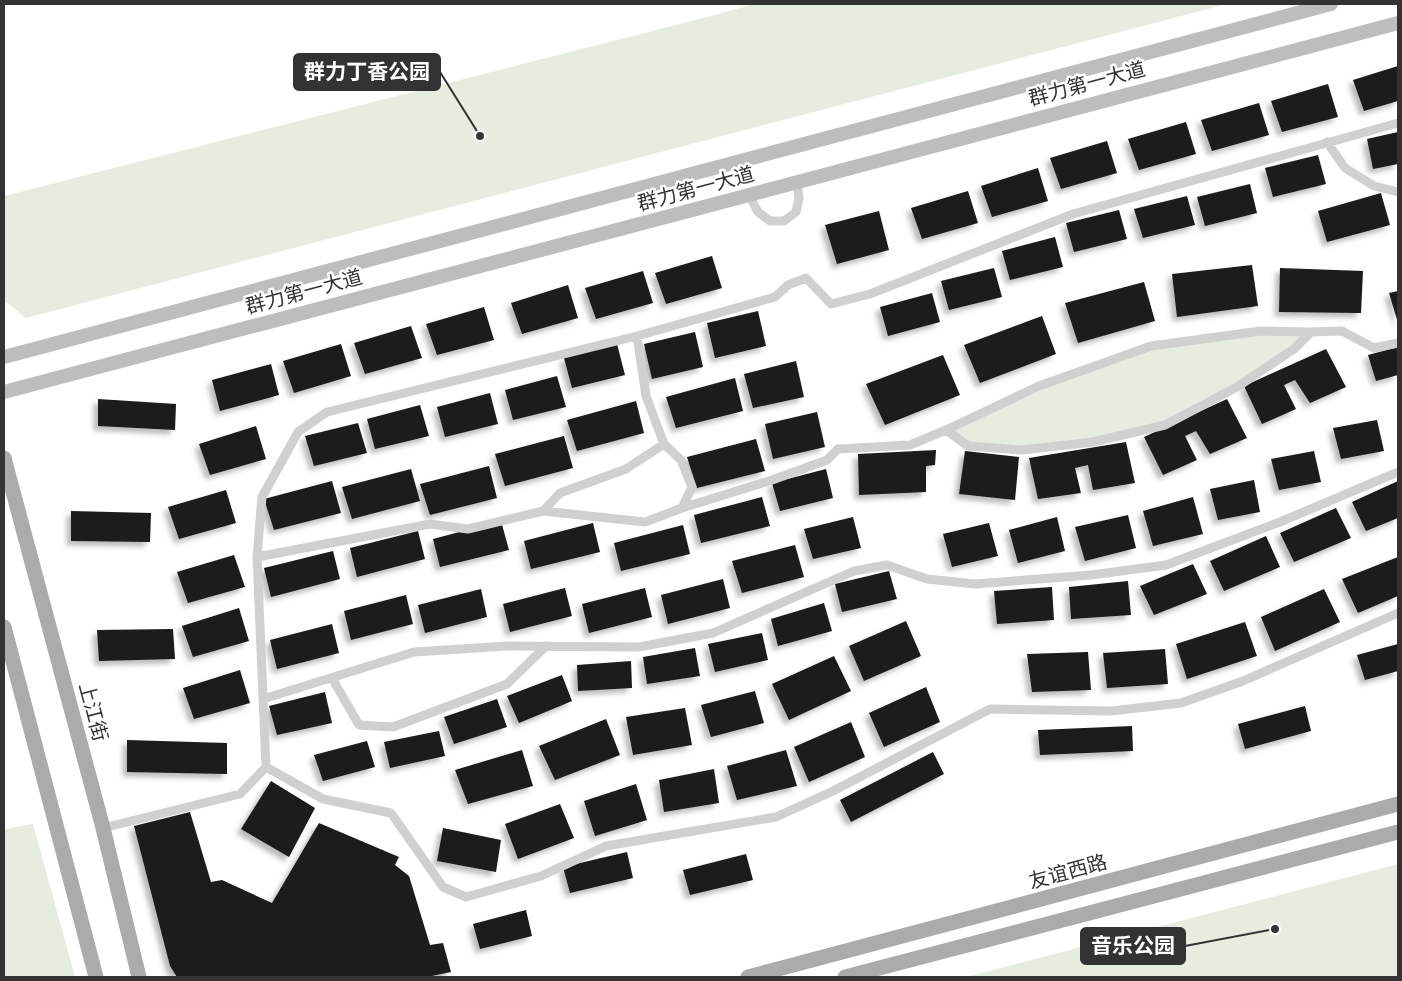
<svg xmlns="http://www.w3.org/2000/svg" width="1402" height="981" viewBox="0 0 1402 981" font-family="Jost,'Noto Sans SC',sans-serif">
  <defs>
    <filter id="shadow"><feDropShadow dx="-4.5" dy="4.5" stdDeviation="2.5" flood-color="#0004"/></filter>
  </defs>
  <rect width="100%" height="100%" fill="#fff"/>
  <path fill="#e6ecdf" d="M 754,4 L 1227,4 L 26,318 L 4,300 L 4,196 L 711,16 Z
    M 1261,331 L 1311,332 L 1294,349 L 1165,425 L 1093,442 L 1022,450 L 968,446 L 946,430 L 1039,386 L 1151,346 Z
    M 33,824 L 75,977 L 4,977 L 4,829 Z
    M 1398,864 L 1398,977 L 966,977 Z"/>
  <path fill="#1a1a1a" filter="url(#shadow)" d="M 1398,66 L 1398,101 L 1364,111 L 1353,80 Z
    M 1328,84 L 1338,117 L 1282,132 L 1271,101 Z
    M 1259,103 L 1269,135 L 1212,151 L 1201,120 Z
    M 1186,122 L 1196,154 L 1139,170 L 1128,139 Z
    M 1398,132 L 1398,164 L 1373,169 L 1367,139 Z
    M 1107,141 L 1117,173 L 1061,189 L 1050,158 Z
    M 1318,155 L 1326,184 L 1273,197 L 1265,168 Z
    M 1038,168 L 1048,201 L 992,217 L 981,186 Z
    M 1250,184 L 1257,213 L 1205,226 L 1197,197 Z
    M 968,191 L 978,223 L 922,239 L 911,208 Z
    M 1381,193 L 1390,225 L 1327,242 L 1318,211 Z
    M 1187,196 L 1195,225 L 1143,238 L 1134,209 Z
    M 1119,210 L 1127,239 L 1074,252 L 1066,223 Z
    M 879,211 L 889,250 L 837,264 L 825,225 Z
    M 1055,237 L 1063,267 L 1010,280 L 1002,251 Z
    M 712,256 L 722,288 L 666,304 L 655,273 Z
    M 1252,265 L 1258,306 L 1177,317 L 1172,274 Z
    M 994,268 L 1002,297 L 949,310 L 941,281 Z
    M 1280,268 L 1363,271 L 1361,313 L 1279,312 Z
    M 643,271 L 653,303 L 596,319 L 585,288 Z
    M 1144,282 L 1155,321 L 1078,343 L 1065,303 Z
    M 568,285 L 578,318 L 522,334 L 511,303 Z
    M 1398,291 L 1398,323 L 1389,293 Z
    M 932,293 L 940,322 L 888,336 L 880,307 Z
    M 484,307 L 494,340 L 437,355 L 426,324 Z
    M 758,311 L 766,346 L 715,358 L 707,323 Z
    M 1042,316 L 1056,354 L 980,383 L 964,345 Z
    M 411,326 L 422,358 L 365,374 L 354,343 Z
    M 695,332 L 703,367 L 652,379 L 644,344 Z
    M 341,344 L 351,376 L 294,393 L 283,361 Z
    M 617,344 L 625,375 L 572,388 L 564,358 Z
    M 1398,347 L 1398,375 L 1376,381 L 1368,355 Z
    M 1326,349 L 1346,387 L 1310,403 L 1295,380 L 1284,385 L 1296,409 L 1262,424 L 1244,386 Z
    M 943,355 L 960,395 L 885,425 L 866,384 Z
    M 796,361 L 804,397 L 753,408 L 744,374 Z
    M 271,364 L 279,395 L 220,411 L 212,380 Z
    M 557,376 L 566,407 L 513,420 L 505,390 Z
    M 735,378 L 743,411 L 676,428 L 666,397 Z
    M 490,393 L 498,424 L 445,437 L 437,407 Z
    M 98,399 L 176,404 L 175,430 L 98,426 Z
    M 1227,399 L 1247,438 L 1210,454 L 1196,431 L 1185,436 L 1197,460 L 1163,475 L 1144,437 Z
    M 636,401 L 644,433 L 577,451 L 567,420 Z
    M 420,405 L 429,436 L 375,449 L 367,419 Z
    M 817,412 L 825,447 L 773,459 L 765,424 Z
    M 1377,420 L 1384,451 L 1341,459 L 1333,428 Z
    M 358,423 L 367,453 L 314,466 L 305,436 Z
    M 256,426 L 266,459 L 210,475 L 199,444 Z
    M 564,436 L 573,468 L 505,486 L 495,454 Z
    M 756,439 L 765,471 L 697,488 L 687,457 Z
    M 1126,442 L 1135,483 L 1093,490 L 1088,465 L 1075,468 L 1081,493 L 1038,499 L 1029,458 Z
    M 936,450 L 935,465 L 926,466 L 926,492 L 859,495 L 858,454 Z
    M 965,451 L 1019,457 L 1015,500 L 959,494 Z
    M 1314,451 L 1321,482 L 1279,490 L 1271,459 Z
    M 489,466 L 497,498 L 430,515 L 420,484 Z
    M 411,469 L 420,501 L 352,519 L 342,487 Z
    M 826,469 L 833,498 L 780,511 L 772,483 Z
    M 1254,480 L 1260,512 L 1218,520 L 1210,489 Z
    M 332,481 L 341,513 L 274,530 L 264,499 Z
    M 1398,481 L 1398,518 L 1366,531 L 1352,502 Z
    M 226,490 L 236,523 L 179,539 L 168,507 Z
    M 762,497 L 770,526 L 701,543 L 694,515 Z
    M 1193,497 L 1203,534 L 1153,546 L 1143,511 Z
    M 1336,508 L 1351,538 L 1294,562 L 1280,533 Z
    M 71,511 L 151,513 L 150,542 L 71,541 Z
    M 1128,515 L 1136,548 L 1085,561 L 1075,527 Z
    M 853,517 L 861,548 L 813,559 L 804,529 Z
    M 1057,517 L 1065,551 L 1018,563 L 1009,530 Z
    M 501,521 L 509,550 L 440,567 L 433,539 Z
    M 593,523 L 600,552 L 531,569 L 524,541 Z
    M 989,523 L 998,556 L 952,567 L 943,534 Z
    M 683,525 L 690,554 L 621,571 L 614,543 Z
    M 418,531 L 425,559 L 357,577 L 350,548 Z
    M 1266,536 L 1280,567 L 1224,591 L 1210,561 Z
    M 795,545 L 804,577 L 742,593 L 732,561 Z
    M 333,551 L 340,579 L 271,597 L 264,568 Z
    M 234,555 L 245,587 L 188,603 L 177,572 Z
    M 1398,557 L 1398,596 L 1358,613 L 1342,579 Z
    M 1193,564 L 1207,594 L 1154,615 L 1140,586 Z
    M 889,571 L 897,599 L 842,612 L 835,584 Z
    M 723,579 L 730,608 L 668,624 L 661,595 Z
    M 1128,581 L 1131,615 L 1071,619 L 1069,587 Z
    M 1052,587 L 1054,620 L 997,624 L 994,591 Z
    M 565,588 L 572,616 L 510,632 L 503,604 Z
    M 645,588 L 652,617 L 589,633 L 582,604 Z
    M 481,589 L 487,617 L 425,633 L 418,605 Z
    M 1324,589 L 1340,622 L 1275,651 L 1261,617 Z
    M 406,595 L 413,624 L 351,640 L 344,611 Z
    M 824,603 L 832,631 L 778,646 L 771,619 Z
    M 239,608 L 249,641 L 193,657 L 182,626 Z
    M 906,621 L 921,656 L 864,681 L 849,646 Z
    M 1245,622 L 1257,656 L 1187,679 L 1176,644 Z
    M 332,624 L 339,653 L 277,669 L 270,640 Z
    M 173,629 L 175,659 L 99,661 L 97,630 Z
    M 762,633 L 768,660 L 715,672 L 708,644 Z
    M 1398,644 L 1398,671 L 1365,680 L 1357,655 Z
    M 695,648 L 700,676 L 647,684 L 643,657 Z
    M 1165,649 L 1168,684 L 1107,688 L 1103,653 Z
    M 1088,652 L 1091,690 L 1032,692 L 1027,654 Z
    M 834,656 L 851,691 L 789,720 L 772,684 Z
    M 631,661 L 632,688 L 578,691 L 577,665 Z
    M 240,670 L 250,703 L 194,719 L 183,688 Z
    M 562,675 L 572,701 L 519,723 L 507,696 Z
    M 926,687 L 940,722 L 884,747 L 869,713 Z
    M 755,691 L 764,723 L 711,737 L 701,705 Z
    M 325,692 L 332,723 L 277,735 L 269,706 Z
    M 497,699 L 507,727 L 454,744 L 444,717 Z
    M 1305,706 L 1311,731 L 1245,749 L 1238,724 Z
    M 685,708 L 692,745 L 633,755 L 626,717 Z
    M 606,719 L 620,755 L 555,780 L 539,746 Z
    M 851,722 L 865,757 L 809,782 L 794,747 Z
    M 1132,726 L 1133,751 L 1040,755 L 1038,730 Z
    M 439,731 L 445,756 L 390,768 L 384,742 Z
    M 127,740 L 227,743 L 227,774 L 127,772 Z
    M 367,741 L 375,767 L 323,781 L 314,755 Z
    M 522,750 L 533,786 L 468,804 L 455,770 Z
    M 786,750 L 797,786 L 737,800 L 727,766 Z
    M 933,752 L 944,774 L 851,822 L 840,800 Z
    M 714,769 L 719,803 L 664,812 L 659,780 Z
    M 271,781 L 315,808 L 289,857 L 241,829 Z
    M 636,784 L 647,820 L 595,836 L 584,801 Z
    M 560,804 L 574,838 L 518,859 L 505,824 Z
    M 190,812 L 211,882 L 222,880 L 272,903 L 319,823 L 399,857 L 395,865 L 409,876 L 430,945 L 443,943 L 451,972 L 427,977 L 177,977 L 170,966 L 134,826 Z
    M 443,828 L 501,840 L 496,872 L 437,861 Z
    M 627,852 L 633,878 L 570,893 L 563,867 Z
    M 746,854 L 753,880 L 690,895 L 683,870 Z
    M 526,910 L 532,936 L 480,949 L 473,924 Z"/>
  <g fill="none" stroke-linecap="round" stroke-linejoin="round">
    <path stroke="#d0d0d0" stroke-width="9" d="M 1327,142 L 1345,168 L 1374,186 L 1398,192
      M 749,195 L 758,212 L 770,221 L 784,221 L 796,212 L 799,198 L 797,182
      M 946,430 L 1039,386 L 1151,346 L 1261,331 L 1311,332
      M 682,508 L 772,480 L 827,460 L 838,449 L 910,445 L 946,430 L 968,446 L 1022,450 L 1093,442 L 1165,425 L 1237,387 L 1294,349 L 1311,332 L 1342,331 L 1374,348 L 1398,343
      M 543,511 L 560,493 L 626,469 L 664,444
      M 257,557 L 430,524 L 468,529 L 543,511 L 645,522 L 682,508 L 692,487 L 681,460 L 664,444 L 646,396 L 637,336
      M 332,678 L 359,725 L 393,727 L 507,684 L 546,646
      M 263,699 L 414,652 L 508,646 L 639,647 L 713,633 L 854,571 L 887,565 L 927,579 L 975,584 L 1091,575 L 1166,565 L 1280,522 L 1398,472
      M 266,767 L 323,799 L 391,813 L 443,887 L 466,897 L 541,876 L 606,846 L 776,817 L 833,791 L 990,709 L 1111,711 L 1181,703 L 1243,681 L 1398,613
      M 103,828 L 240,794 L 266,767 L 257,557 L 262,497 L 298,432 L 327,412 L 637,336 L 775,297 L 788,285 L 806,278 L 831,304 L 870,294 L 1073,214 L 1398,123"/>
    <path stroke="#bdbdbd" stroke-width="14" d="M 4,357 L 1331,4
      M 4,392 L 749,195 L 1398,23"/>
    <path stroke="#ababab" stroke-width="15" d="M 4,458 L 103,828 L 139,977
      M 4,627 L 96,977
      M 748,977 L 1398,804
      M 845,977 L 1398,832"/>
  </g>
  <g text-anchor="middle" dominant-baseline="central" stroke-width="5" stroke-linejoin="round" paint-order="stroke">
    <g font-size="20" fill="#333" stroke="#fff">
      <text transform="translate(1087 84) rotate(-15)">群力第一大道</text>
      <text transform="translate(696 189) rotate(-15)">群力第一大道</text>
      <text transform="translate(304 292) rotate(-15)">群力第一大道</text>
      <text transform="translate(93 712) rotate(75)">上江街</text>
      <text transform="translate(1068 872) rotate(-15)">友谊西路</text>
    </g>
  </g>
  <path fill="none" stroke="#333" stroke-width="2" d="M480 136L440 72M1275 929L1185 946"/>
  <g fill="#333" stroke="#fff" stroke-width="2">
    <circle cx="480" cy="136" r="5"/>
    <circle cx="1275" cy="929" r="5"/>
  </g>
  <g fill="#333" stroke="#333" stroke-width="2">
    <rect x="294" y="54" width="146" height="36" rx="5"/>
    <rect x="1081" y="928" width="104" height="36" rx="5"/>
  </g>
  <g font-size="21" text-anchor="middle" font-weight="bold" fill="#fff">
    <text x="367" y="79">群力丁香公园</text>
    <text x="1133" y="953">音乐公园</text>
  </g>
  <rect width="1402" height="981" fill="none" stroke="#333333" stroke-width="10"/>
</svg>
